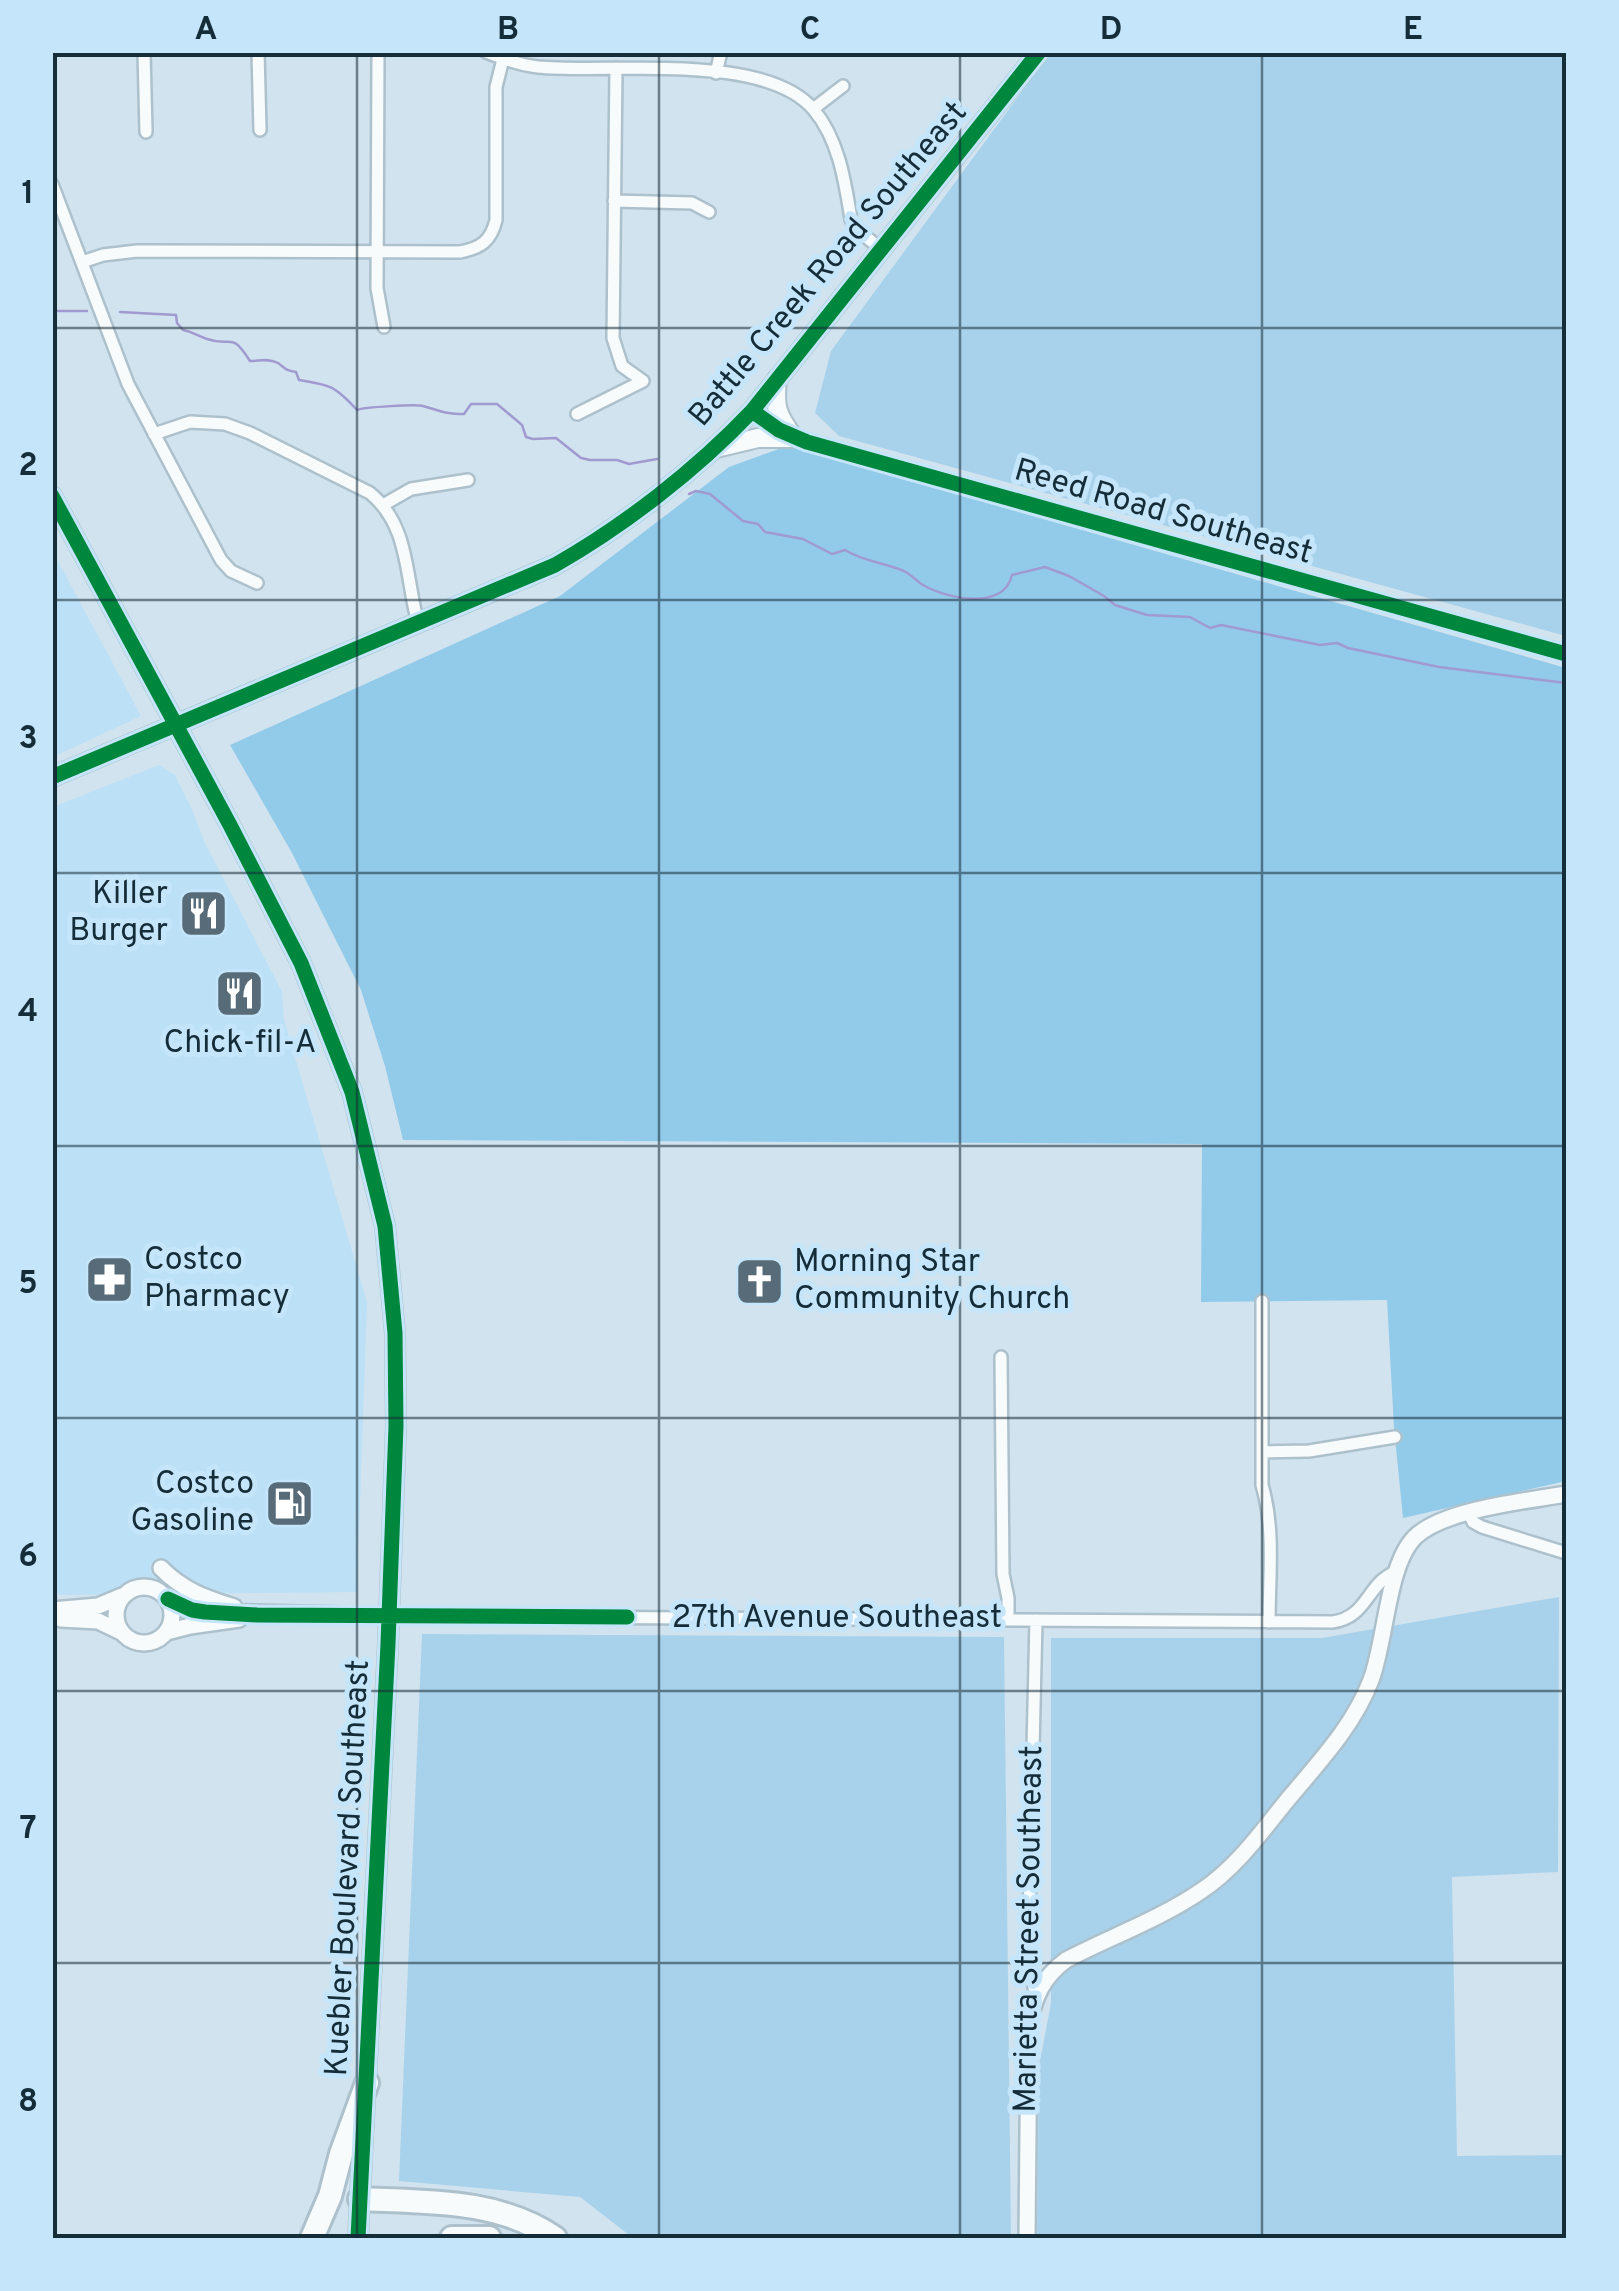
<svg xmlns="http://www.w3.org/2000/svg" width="1619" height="2291" font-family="Overpass,sans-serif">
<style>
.built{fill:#bce0f6}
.green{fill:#a8d2eb}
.forest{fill:#92caea}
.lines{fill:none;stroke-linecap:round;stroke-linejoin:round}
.stream{stroke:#a19ad0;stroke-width:2.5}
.minor-casing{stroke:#adc1cc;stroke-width:16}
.tertiary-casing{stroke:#adc1cc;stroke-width:20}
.secondary-casing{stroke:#adc1cc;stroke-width:22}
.primary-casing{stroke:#adc1cc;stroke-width:22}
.motorway-casing{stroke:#adc1cc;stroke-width:28}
.minor{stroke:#f8fbfc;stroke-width:11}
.tertiary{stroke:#f8fbfc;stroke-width:15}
.secondary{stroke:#f8fbfc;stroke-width:18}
.primary{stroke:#f8fbfc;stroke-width:18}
.motorway{stroke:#f8fbfc;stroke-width:22}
.cycleway-casing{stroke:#c5e6fa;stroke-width:21}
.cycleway{stroke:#00873e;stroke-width:15}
.grid{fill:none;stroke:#152c39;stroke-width:2.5;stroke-opacity:0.55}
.labels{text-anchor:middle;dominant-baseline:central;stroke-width:10;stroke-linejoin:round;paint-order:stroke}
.street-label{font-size:32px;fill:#152c39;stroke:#c5e6fa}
.poi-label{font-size:32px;fill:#152c39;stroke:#c5e6fa;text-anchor:end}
.neatline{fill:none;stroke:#152c39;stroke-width:4}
.grid-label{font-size:32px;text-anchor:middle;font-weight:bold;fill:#152c39}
</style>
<rect width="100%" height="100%" fill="#d1e3ee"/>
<path class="built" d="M53 552 141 716 53 757H52Z
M159 765 175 775 192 809 204 841 282 992 284 1020 367 1302 357 1592 53 1595V807Z"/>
<path class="green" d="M1051 52 1566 53V636L839 436 815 413 831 351Z
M1559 1597 1558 1872 1452 1877 1457 2156 1566 2155V2238H1037L1039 2066 1051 2003V1638H1322Z
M422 1634 1004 1637 1011 2238H633L580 2197 399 2181Z"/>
<path class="forest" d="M787 446 1566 668V1481L1403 1518 1394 1427 1387 1300 1201 1302 1202 1144 403 1140 385 1066 361 990 292 853 230 745 560 596 729 467Z"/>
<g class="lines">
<path class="stream" d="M52 311H87
M120 312 176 315 177 323 183 330C193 332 198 336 207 339 233 348 230 330 250 361 259 361 269 358 278 363 285 368 286 371 296 372L299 380C331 385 335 386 357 410 364 407 417 404 423 406 441 411 444 414 464 414L471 404H497L522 425 526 437 533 439 556 438 581 458 590 460H617L629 464 657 459
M689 494 696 491 710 494 743 521 758 524 765 532 803 539 832 554 845 550C862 561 885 563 904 571 912 575 916 581 923 585 947 599 1004 611 1012 575L1045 567 1069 576 1104 596 1115 605 1147 615 1190 617 1210 628 1221 625 1320 645 1337 643 1348 648 1439 667 1566 683"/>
<defs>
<path id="minor" d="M144 52 146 132
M258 52 260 130
M378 52 377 288 384 327
M486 52C503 59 520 65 538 67 609 74 765 51 814 110 839 140 845 182 851 219L855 228 881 249
M616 68 613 338 622 366 643 381
M716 73 721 52
M813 109 843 86
M52 184 128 384 221 560 231 571 257 583
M614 201 692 203 709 212
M82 262 103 255 137 251 460 252C481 248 491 241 496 220V87L503 59
M577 414 643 381
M154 434 190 422 225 424 250 433 370 493C410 526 405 577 418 623
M383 505 411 489 468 480
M1262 1301V1485C1275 1529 1269 1577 1269 1622
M1001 1357 1003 1574 1008 1598V1620
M1262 1452 1309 1451 1395 1437
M1469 1513 1473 1522 1482 1527 1566 1553
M388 1616 1332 1622C1368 1618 1367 1582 1396 1572
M1036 1995 1028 1964 1036 1620"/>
<path id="tertiary" d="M752 411 779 430 807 442 1566 654
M161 1568C182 1590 206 1598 234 1607
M116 1615a28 28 0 1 1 56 0a28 28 0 1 1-56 0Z
M168 1599 192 1610 205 1612 388 1616
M52 1610 98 1606 122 1596
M61 1619 98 1621 121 1632
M167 1632 190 1626 239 1619
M1027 2238 1029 2026C1033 1998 1043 1977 1066 1960 1110 1937 1160 1919 1201 1891 1237 1867 1262 1831 1289 1798 1320 1761 1354 1725 1371 1680 1386 1641 1387 1565 1415 1537 1444 1509 1527 1501 1566 1494"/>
<path id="secondary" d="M777 379C774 408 777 415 794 438
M716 448 758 438H794
M52 777 555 565C625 525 696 470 752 411L1039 52"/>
<path id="primary" d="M52 496 230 825 301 963 352 1092 385 1226 395 1333 396 1426 388 1644 358 2238"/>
<path id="motorway" d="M360 2199C427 2202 498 2199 555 2238
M312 2238 330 2196 341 2154 367 2083
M452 2238H489"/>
</defs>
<use href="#minor" class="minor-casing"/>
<use href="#tertiary" class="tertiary-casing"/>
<use href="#secondary" class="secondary-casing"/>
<use href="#primary" class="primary-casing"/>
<use href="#motorway" class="motorway-casing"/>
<use href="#minor" class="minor"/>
<use href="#tertiary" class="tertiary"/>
<use href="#secondary" class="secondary"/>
<use href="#primary" class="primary"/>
<use href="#motorway" class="motorway"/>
<defs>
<path id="cycleway" d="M752 411 779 430 807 442 1566 654
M52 496 230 825 301 963 352 1092 385 1226 395 1333 396 1426 388 1644 358 2238
M52 777 555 565C625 525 696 470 752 411L1039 52
M168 1599 192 1610 205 1612 257 1615 627 1617"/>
</defs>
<use href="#cycleway" class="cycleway-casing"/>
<use href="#cycleway" class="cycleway"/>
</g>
<path class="grid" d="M357 52V2238M659 52V2238M960 52V2238M1262 52V2238M52 328H1566M52 600H1566M52 873H1566M52 1146H1566M52 1418H1566M52 1691H1566M52 1963H1566"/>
<defs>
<symbol id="restaurant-square" viewBox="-11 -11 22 22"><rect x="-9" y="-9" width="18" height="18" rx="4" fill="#576c78" stroke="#c5e6fa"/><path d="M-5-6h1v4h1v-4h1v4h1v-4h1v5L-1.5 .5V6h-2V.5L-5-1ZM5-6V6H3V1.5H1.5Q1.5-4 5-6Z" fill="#fff"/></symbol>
<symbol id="pharmacy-square" viewBox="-11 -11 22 22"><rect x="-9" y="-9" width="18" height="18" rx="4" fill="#576c78" stroke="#c5e6fa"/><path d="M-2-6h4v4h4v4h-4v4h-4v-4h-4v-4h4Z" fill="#fff"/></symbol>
<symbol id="church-square" viewBox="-11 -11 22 22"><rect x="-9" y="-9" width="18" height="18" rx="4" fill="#576c78" stroke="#c5e6fa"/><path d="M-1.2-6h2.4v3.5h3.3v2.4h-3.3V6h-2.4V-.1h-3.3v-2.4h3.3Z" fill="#fff"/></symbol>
<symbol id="fuel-square" viewBox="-11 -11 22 22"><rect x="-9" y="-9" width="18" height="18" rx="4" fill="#576c78" stroke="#c5e6fa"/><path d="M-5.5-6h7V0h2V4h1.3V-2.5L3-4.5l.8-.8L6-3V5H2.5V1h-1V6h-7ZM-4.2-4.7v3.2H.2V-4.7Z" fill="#fff"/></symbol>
</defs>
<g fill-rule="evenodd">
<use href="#restaurant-square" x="176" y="886" width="55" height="55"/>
<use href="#restaurant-square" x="212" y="966" width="55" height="55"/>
<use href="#pharmacy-square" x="82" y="1252" width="55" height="55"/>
<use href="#church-square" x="732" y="1254" width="55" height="55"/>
<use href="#fuel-square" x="262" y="1476" width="55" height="55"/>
</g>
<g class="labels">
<g class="street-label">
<text transform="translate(829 265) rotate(-50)">Battle Creek Road Southeast</text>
<text transform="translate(1163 513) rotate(16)">Reed Road Southeast</text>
<text x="837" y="1619">27th Avenue Southeast</text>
<text transform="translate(349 1868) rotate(-87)">Kuebler Boulevard Southeast</text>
<text transform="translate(1030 1929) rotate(-89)">Marietta Street Southeast</text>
</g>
<g class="poi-label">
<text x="168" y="895">Killer<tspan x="168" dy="37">Burger</tspan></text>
<text x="240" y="1044" text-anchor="middle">Chick-fil-A</text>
<text x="144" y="1261" text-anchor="start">Costco<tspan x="144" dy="37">Pharmacy</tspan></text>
<text x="794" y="1263" text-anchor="start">Morning Star<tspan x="794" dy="37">Community Church</tspan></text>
<text x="254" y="1485">Costco<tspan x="254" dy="37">Gasoline</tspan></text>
</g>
</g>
<rect width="1619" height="2291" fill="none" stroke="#c5e6fa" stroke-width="110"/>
<rect x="55" y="55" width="1509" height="2181" class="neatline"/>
<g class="grid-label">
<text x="206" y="39">A</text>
<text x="508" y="39">B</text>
<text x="810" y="39">C</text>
<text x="1111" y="39">D</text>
<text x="1413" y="39">E</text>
<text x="28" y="203">1</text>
<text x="28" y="475">2</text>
<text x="28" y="748">3</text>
<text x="28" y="1021">4</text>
<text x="28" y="1293">5</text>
<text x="28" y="1566">6</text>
<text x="28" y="1838">7</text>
<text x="28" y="2111">8</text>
</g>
</svg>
